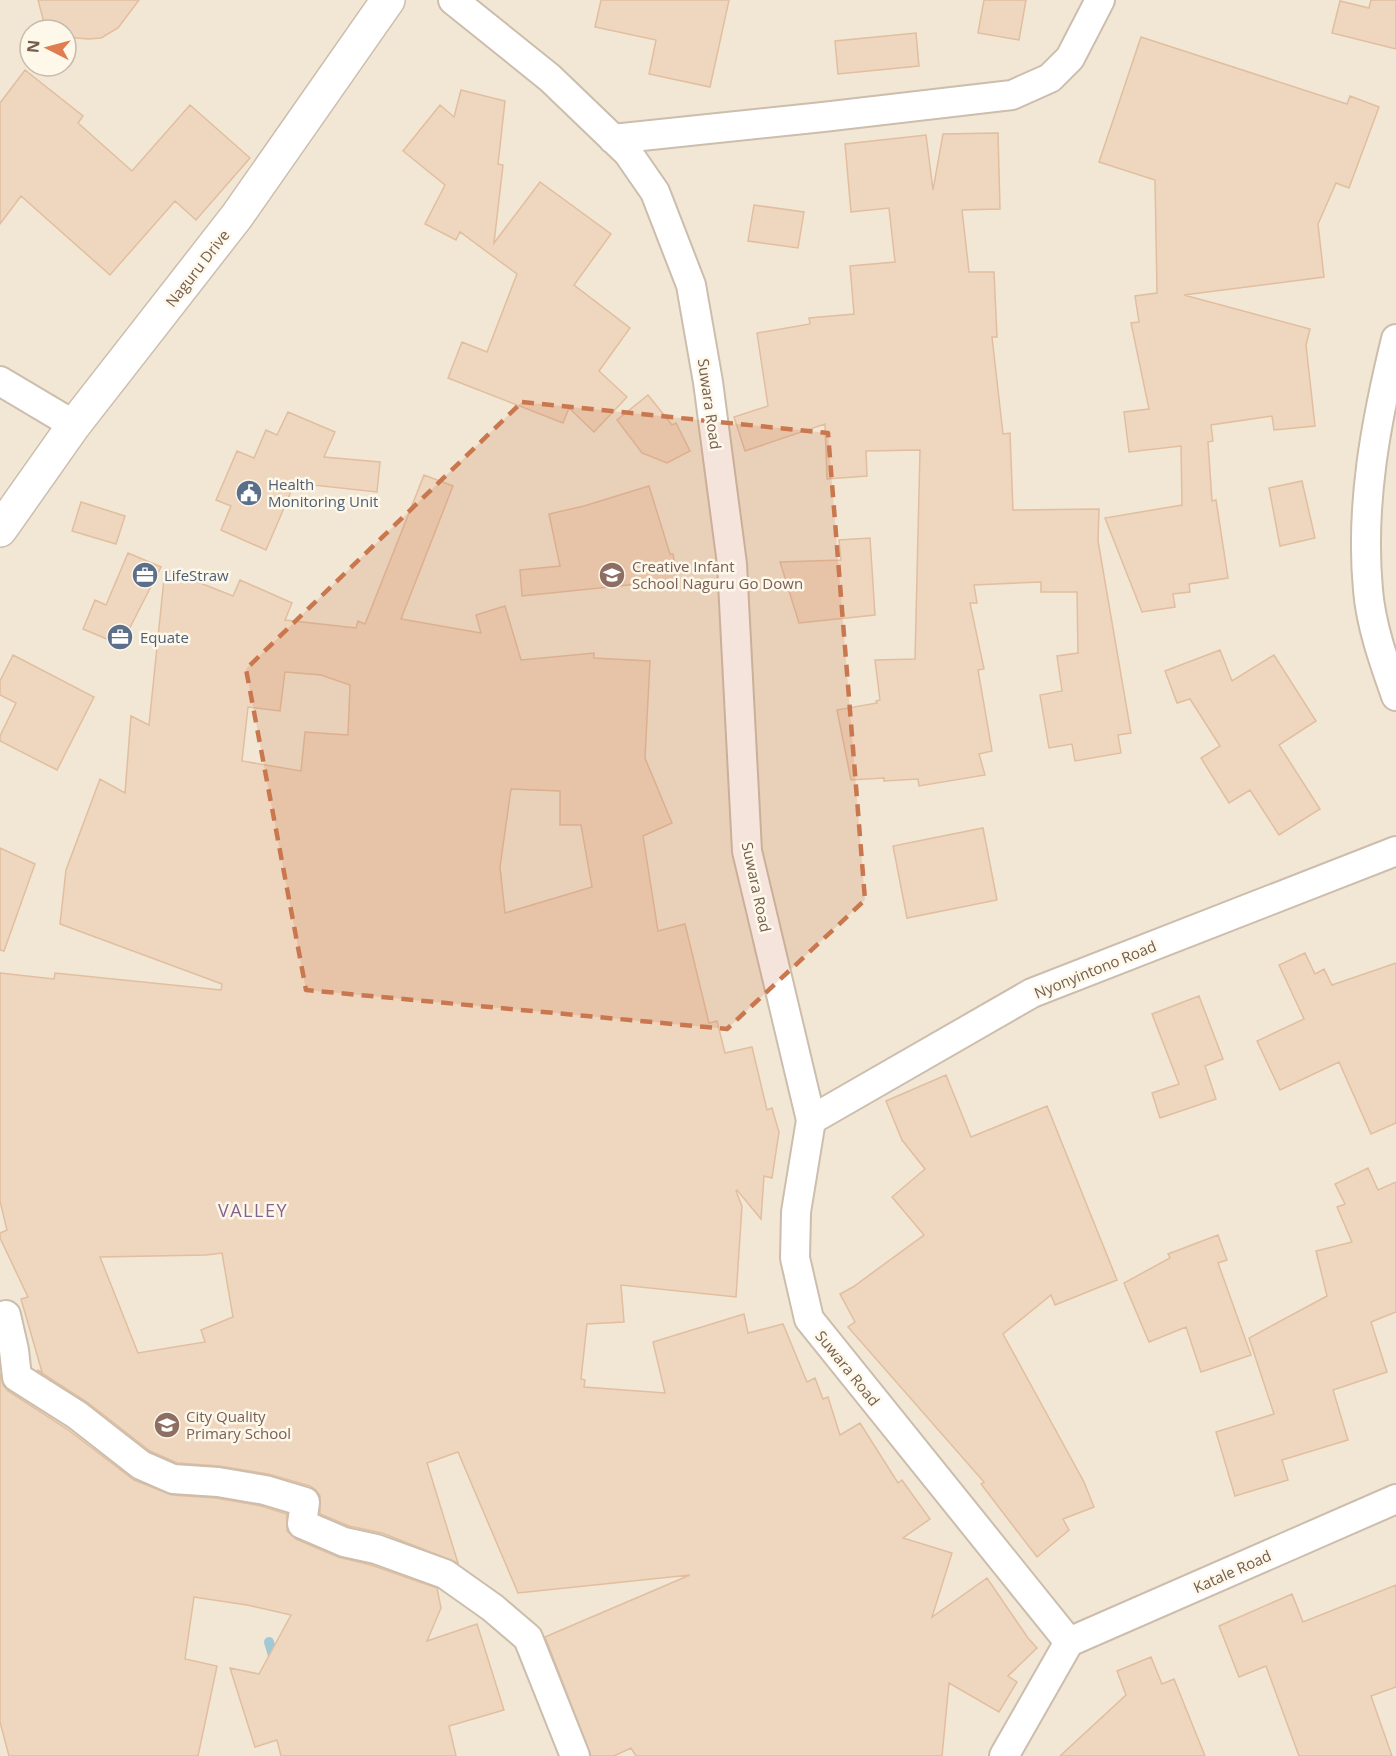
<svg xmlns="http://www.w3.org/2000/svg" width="1396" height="1756" font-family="'Open Sans',sans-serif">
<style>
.residential{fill:#f2e7d4;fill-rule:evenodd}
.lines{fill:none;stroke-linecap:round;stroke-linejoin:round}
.stream{stroke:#a1c8d5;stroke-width:10}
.building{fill:#efd6be;stroke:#e1be9f;stroke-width:1.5;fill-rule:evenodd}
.minor-casing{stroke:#ccbdac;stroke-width:32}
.tertiary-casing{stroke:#ccbdac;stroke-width:36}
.minor{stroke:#fff;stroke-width:28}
.tertiary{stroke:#fff;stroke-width:33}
.marked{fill:#c9774f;fill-opacity:0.2;stroke:#c9774f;stroke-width:4.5;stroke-dasharray:12 8;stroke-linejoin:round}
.labels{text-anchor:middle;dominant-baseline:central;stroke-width:5;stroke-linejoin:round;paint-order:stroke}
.street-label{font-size:15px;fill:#735d4c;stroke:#fef8eb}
.service-label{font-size:15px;fill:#4e5e75;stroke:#fef8eb;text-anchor:start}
.education-label{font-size:15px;fill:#785e54;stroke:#fef8eb;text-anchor:start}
.quarter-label{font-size:18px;letter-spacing:1.5px;fill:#85638f;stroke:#fef8eb}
</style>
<rect width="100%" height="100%" fill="#fbf5e5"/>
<path class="residential" d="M0 0H1396V1756H0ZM30 30H66V66H30Z"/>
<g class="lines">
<path class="stream" d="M269 1642 275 1662"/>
</g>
<path class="building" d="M38 0H139L118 28 101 38 88 39 66 37V30H46Z
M601 0H729L710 87 649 74 656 40 595 27Z
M984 0H1026L1019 40 978 33Z
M1371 0H1396V49L1332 33 1340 1 1369 8Z
M916 33 919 66 838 74 835 41Z
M1141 37 1347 104 1350 96 1379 107 1349 188 1336 183 1318 224 1324 277 1184 295 1310 329 1306 345 1315 426 1274 430 1272 416 1211 425 1213 441 1208 442 1212 501 1216 500 1228 578 1189 584 1190 592 1173 594 1175 607 1142 612 1105 518 1182 505 1181 446 1129 452 1124 412 1149 409 1131 323 1139 322 1135 296 1157 293 1155 180 1099 162Z
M25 70 83 116 78 123 132 171 190 105 250 158 196 220 175 201 110 275 21 196 0 224V103Z
M461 90 505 101 498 164 503 165 494 243 540 182 611 234 574 285 630 328 599 371 627 397 594 432 569 408 563 423 448 378 462 342 487 352 517 274 460 232 456 240 425 224 445 185 403 151 440 105 454 117Z
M998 133 1000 209 962 210 969 272H994L997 337H992L1003 434 1010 433 1013 510 1099 509 1098 541 1131 733 1118 735 1121 753 1075 761 1072 744 1049 748 1040 695 1062 691 1057 656 1078 653 1077 592H1041V582L974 585 977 603H970L984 669 978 670 992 751 979 754 985 775 919 786 918 779 884 781V778L851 780 837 710 877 703 876 701 880 700 875 660 915 659 920 450 866 451 867 476 827 479 825 424 745 451 734 417 768 406 757 333 810 324 809 318 854 314 850 266 895 262 889 208 851 212 845 144 926 135 933 190 943 134Z
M754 205 804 212 798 248 748 241Z
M648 395 672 425 676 423 690 451 667 463 642 453 617 420Z
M288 412 335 432 324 457 380 462 377 492 304 484 301 490 293 487 266 550 221 530 231 506 216 500 237 451 254 458 266 430 277 435Z
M424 475 453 486 401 619 481 633 476 615 505 606 521 660 594 653V658L650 661 645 758 672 823 643 836 658 931 685 924 709 1023 717 1021 725 1053 752 1047 767 1110 772 1108 779 1132 772 1178 764 1176 761 1219 737 1190 736 1191 742 1206 736 1297 621 1285 624 1322 587 1324 581 1379 585 1380 584 1387 665 1393 653 1342 744 1314 748 1333 783 1324 807 1382 815 1378 823 1399 828 1397 840 1435 860 1423 898 1483 902 1480 930 1519 903 1538 952 1553 932 1617 987 1578 1028 1638 1037 1648 1008 1676 1017 1682 999 1712 949 1683 942 1756H636L631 1748 614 1756H591L545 1637 690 1575 518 1593 458 1452 427 1463 458 1563 382 1533 349 1526 320 1514V1496L316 1490 310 1486 268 1474 219 1466 177 1463 150 1451 87 1402 37 1370 42 1372 21 1299 28 1297 0 1238V1233L7 1230 0 1201V973L54 979 55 973 221 990 222 984 60 924 66 870 100 779 125 793 131 716 149 725 165 569 233 596 240 580 292 603 285 620 356 628 358 621 365 624ZM285 672 321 675 350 685 348 735 305 732 301 771 242 761 248 707 280 711ZM511 789 560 791V825H581L592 887 505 913 500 867ZM222 1253 233 1317 201 1330 205 1342 138 1353 100 1257 206 1255Z
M1302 481 1315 538 1280 546 1269 488Z
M649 486 670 554H673L677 580 522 596 520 570 560 566 549 514 584 506Z
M81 502 125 516 116 544 72 531Z
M870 538 875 615 799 623 780 562 841 560 839 540Z
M128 553 161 567 121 645 83 629 95 600 106 605Z
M1220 650 1232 681 1274 655 1316 721 1279 745 1320 809 1279 835 1250 790 1229 803 1201 758 1220 746 1190 699 1177 703 1165 671Z
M13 655 94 697 57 770 0 741V736L16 703 0 695V681Z
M983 828 997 900 907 918 893 846Z
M0 848 35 864 4 951 0 950Z
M1305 953 1315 974 1324 969 1332 985 1396 963V1123L1371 1134 1339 1062 1280 1090 1257 1041 1304 1019 1279 965Z
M1199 996 1223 1059 1205 1066 1216 1099 1160 1118 1152 1093 1179 1084 1152 1014Z
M946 1075 971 1137 1047 1106 1117 1280 1055 1305 1051 1295 1003 1334 1084 1482 1094 1507 1063 1519 1069 1530 1037 1557 981 1484 984 1482 848 1327 855 1322 840 1294 853 1287 924 1235 892 1197 925 1169 902 1140 886 1101Z
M1368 1168 1378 1190 1396 1182V1312L1371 1322 1387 1372 1333 1390 1348 1440 1282 1460 1288 1480 1235 1496 1216 1432 1274 1414 1249 1338 1327 1296 1316 1251 1352 1242 1337 1207 1345 1204 1335 1184Z
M1218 1235 1227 1260 1218 1263 1251 1355 1201 1372 1186 1327 1149 1342 1124 1283 1170 1258 1168 1254Z
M0 1373 3 1385 8 1391 67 1429 134 1480 172 1495 216 1498 261 1506 287 1514V1531L296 1539 338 1557 371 1565 437 1588 441 1608 427 1641 477 1624 504 1710 449 1726 456 1756H281L277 1740 255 1747 230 1668 259 1674 291 1615 247 1605 194 1597 185 1659 217 1666 198 1756H9L0 1722Z
M1396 1585V1687L1371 1696 1392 1756H1299L1266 1666 1239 1677 1219 1626 1292 1594 1303 1622Z
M1151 1657 1162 1684 1174 1679 1205 1756H1060L1126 1695 1117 1671Z"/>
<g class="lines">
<defs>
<path id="minor" d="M453 0 550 78 628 153 655 192 691 285 708 382 732 564 747 851 811 1120 796 1212 795 1258 809 1319 1069 1642
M613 139 823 117 1012 95 1050 78 1070 58 1100 0
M1396 339C1376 421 1360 505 1368 590 1371 626 1384 662 1396 696
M0 381 74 425
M811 1120 1032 993 1396 851
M6 1315 14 1350 17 1377 77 1415 141 1465 173 1479 218 1482 265 1490 305 1502 302 1524 344 1542 376 1549 445 1574 493 1608 528 1638 575 1756
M1069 1642 1396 1499
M1004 1756 1069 1642"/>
<path id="tertiary" d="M0 530 74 425 237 216 388 0"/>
</defs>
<use href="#minor" class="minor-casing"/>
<use href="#tertiary" class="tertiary-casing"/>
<use href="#minor" class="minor"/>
<use href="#tertiary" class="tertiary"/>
</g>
<path class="marked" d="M522 402 828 433 865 900 727 1029 306 990 246 669Z"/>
<defs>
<symbol id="civic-disc" viewBox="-11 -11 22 22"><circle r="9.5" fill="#5c6f8a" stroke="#fef8eb"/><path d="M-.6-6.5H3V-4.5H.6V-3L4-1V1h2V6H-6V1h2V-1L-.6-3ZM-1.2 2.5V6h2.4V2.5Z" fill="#fff"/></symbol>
<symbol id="office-disc" viewBox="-11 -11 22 22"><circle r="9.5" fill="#5c6f8a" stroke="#fef8eb"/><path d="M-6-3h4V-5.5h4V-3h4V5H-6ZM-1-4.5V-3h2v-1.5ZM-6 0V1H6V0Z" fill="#fff"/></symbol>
<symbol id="school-disc" viewBox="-11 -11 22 22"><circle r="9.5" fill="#8d6e63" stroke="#fef8eb"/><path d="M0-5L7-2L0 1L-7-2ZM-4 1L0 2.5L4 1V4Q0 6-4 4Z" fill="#fff"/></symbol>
</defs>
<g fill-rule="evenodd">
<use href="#civic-disc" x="234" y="478" width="30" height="30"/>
<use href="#office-disc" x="130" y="560" width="30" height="30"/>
<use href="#school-disc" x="597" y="560" width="30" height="30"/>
<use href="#office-disc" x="105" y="622" width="30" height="30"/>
<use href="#school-disc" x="152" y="1410" width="30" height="30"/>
</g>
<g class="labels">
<g class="street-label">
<text transform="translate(197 268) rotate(-52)">Naguru Drive</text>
<text transform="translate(710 404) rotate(82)">Suwara Road</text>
<text transform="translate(757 887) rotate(78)">Suwara Road</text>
<text transform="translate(1095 969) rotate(-22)">Nyonyintono Road</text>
<text transform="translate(848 1368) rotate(51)">Suwara Road</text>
<text transform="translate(1232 1571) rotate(-24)">Katale Road</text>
</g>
<g class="service-label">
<text x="268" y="484">Health<tspan x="268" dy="17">Monitoring Unit</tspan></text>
<text x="164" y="575">LifeStraw</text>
<text x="140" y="637">Equate</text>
</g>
<g class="education-label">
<text x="632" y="566">Creative Infant<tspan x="632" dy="17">School Naguru Go Down</tspan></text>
<text x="186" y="1416">City Quality<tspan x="186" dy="17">Primary School</tspan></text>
</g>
<g class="quarter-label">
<text x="253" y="1210">VALLEY</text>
</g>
</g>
<g transform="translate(48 48) rotate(276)"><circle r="28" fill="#fef8eb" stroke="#c6baab" stroke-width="1.5"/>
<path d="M0-4.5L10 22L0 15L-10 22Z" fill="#df7d50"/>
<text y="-9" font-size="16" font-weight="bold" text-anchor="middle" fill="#735d4c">N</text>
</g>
</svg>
